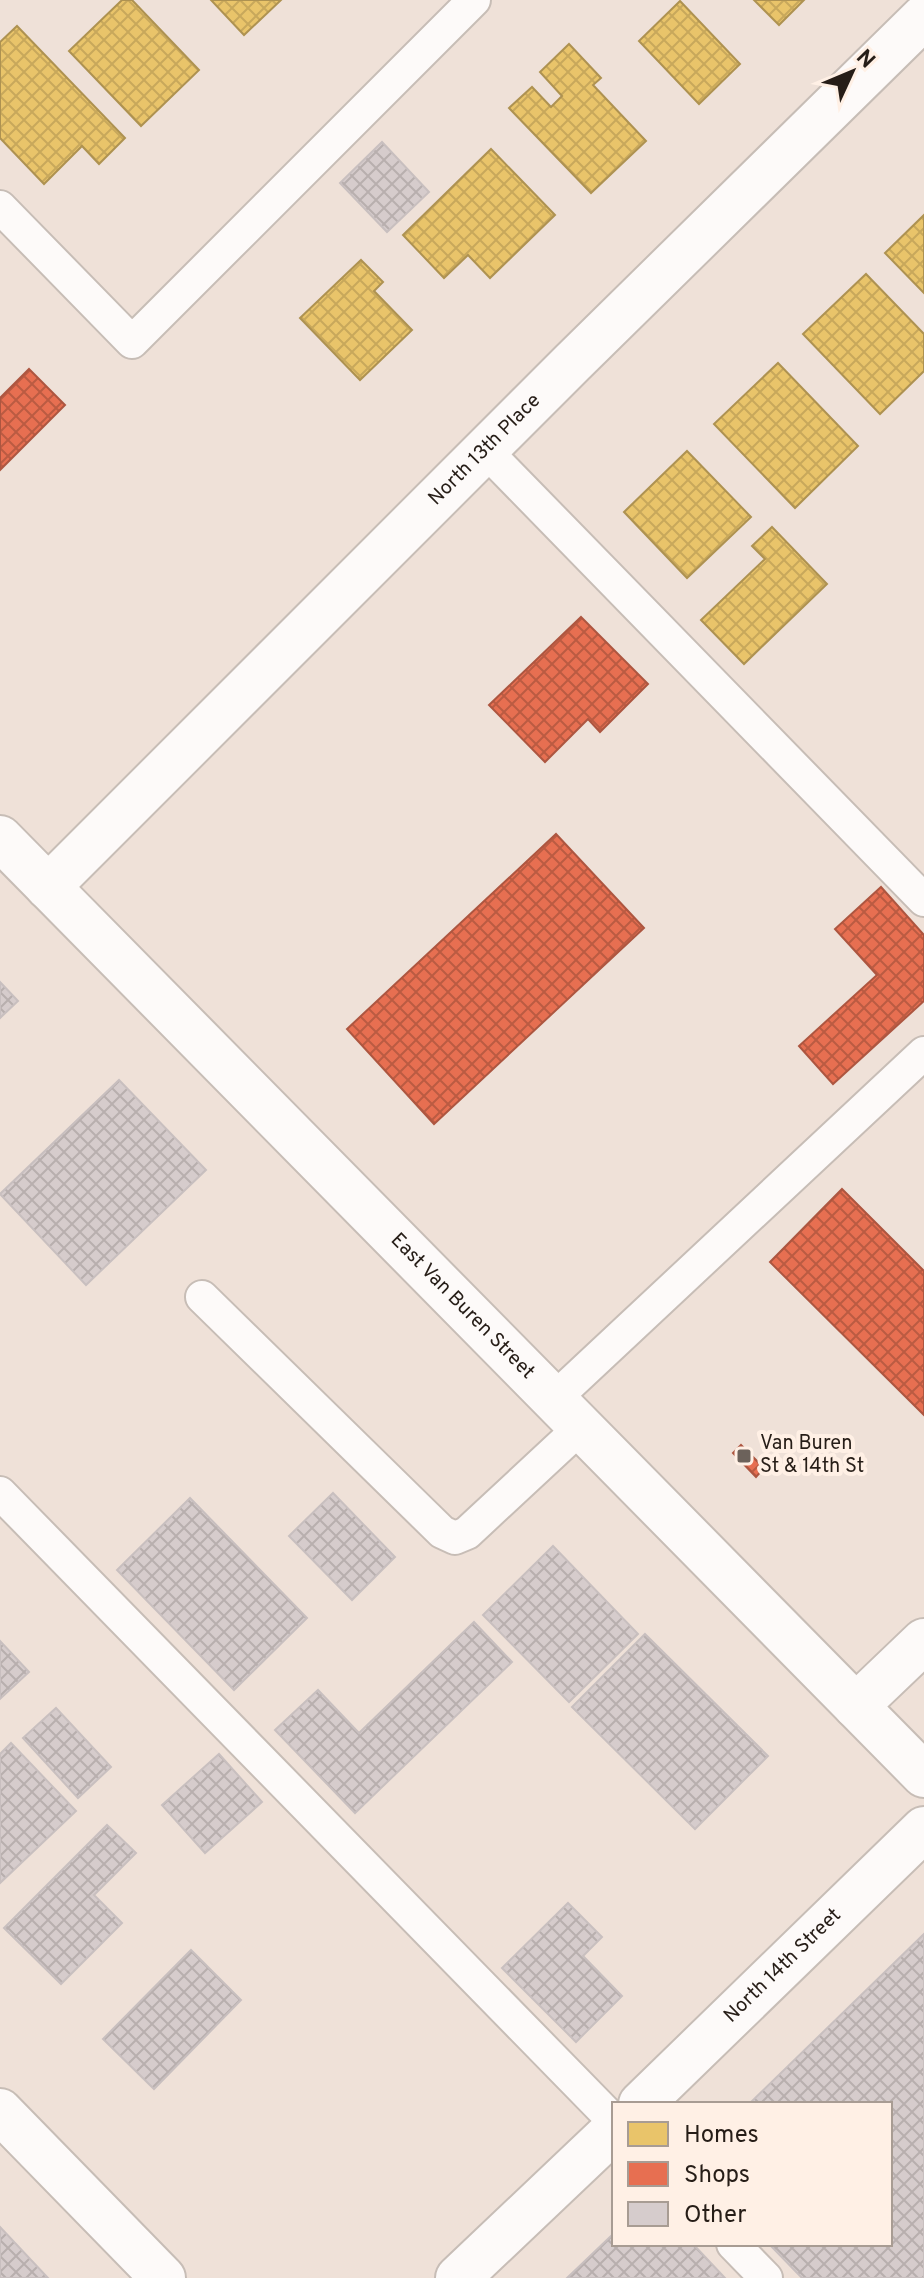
<svg xmlns="http://www.w3.org/2000/svg" width="924" height="2278" font-family="Overpass,sans-serif">
<style>
.homes{fill:url(#homes-cross-hatch);stroke:#ae9251;stroke-width:2}
.shops{fill:url(#shops-cross-hatch);stroke:#ad5640;stroke-width:2}
.building{fill:url(#building-cross-hatch);stroke:#c8bfbf;stroke-width:2}
.lines{fill:none;stroke-linecap:round;stroke-linejoin:round}
.service-casing{stroke:#c7bdb6;stroke-width:36}
.minor-casing{stroke:#c7bdb6;stroke-width:48}
.primary-casing{stroke:#c7bdb6;stroke-width:48}
.service{stroke:#fdfaf9;stroke-width:32}
.minor{stroke:#fdfaf9;stroke-width:44}
.primary{stroke:#fdfaf9;stroke-width:44}
.poi-dot{fill:#6c625b;stroke:#fff0e5;stroke-width:3}
.labels{text-anchor:middle;dominant-baseline:central;stroke-width:8;stroke-linejoin:round;paint-order:stroke}
.street-label{font-size:20px;fill:#261d17;stroke:#fff0e5}
.poi-label{font-size:20px;fill:#261d17;stroke:#fff0e5;text-anchor:start}
</style>
<defs>
<pattern id="homes-cross-hatch" width="8" height="8" patternUnits="userSpaceOnUse" patternTransform="scale(2)"><rect width="8" height="8" fill="#e9c46a"/><path d="M0 0l8 8M0 8l8-8" fill="none" stroke="#c8a85b"/></pattern>
<pattern id="shops-cross-hatch" width="8" height="8" patternUnits="userSpaceOnUse" patternTransform="scale(2)"><rect width="8" height="8" fill="#e76f51"/><path d="M0 0l8 8M0 8l8-8" fill="none" stroke="#bb5b42"/></pattern>
<pattern id="building-cross-hatch" width="8" height="8" patternUnits="userSpaceOnUse" patternTransform="scale(2)"><rect width="8" height="8" fill="#d6cccc"/><path d="M0 0l8 8M0 8l8-8" fill="none" stroke="#b8afae"/></pattern>
</defs>
<rect width="100%" height="100%" fill="#efe1d8"/>
<path class="homes" d="M122 0H132L199 70 141 126 69 51Z
M211 0H281L244 35Z
M754 0H804L779 25Z
M680 1 740 64 699 104 639 41Z
M17 26 125 138 99 164 82 146 44 184 0 138V42Z
M569 44 601 78 593 85 646 141 591 193 509 108 532 87 551 107 562 96 540 72Z
M491 149 555 215 490 278 468 255 444 278 403 235Z
M924 215V293L885 253Z
M361 260 383 282 374 291 412 330 360 380 300 318Z
M866 274 924 334V371L880 414 803 334Z
M778 363 858 446 795 508 714 424Z
M687 451 751 517 687 578 624 512Z
M772 527 827 584 744 664 701 620 765 559 752 546Z"/>
<path class="shops" d="M29 369 65 405 0 470V398Z
M581 617 648 684 600 732 588 719 545 762 489 705Z
M556 834 644 928 434 1124 347 1029Z
M881 887 924 935V1001L833 1084 799 1046 877 975 835 929Z
M842 1189 924 1271V1415L770 1262Z
M741 1445 764 1468 756 1477 733 1453Z"/>
<path class="building" d="M382 142 429 192 387 232 340 183Z
M0 982 18 1001 0 1018Z
M119 1080 206 1170 86 1285 0 1194Z
M333 1493 395 1557 352 1600 289 1536Z
M190 1498 307 1618 234 1690 117 1570Z
M553 1546 638 1634 569 1702 483 1615Z
M474 1622 512 1662 355 1813 275 1730 318 1690 359 1733Z
M645 1634 768 1756 695 1829 572 1707Z
M0 1641 29 1672 0 1699Z
M56 1708 111 1767 78 1798 23 1738Z
M11 1743 76 1811 0 1883V1754Z
M219 1754 262 1802 205 1853 162 1805Z
M107 1825 136 1853 94 1895 122 1923 61 1984 4 1928Z
M568 1903 602 1937 583 1956 622 1996 576 2042 502 1968Z
M924 1934V2278H802L769 2244H890V2104H749Z
M191 1950 241 2000 154 2089 103 2039Z
M0 2227 48 2278H0Z
M614 2233V2244H693L725 2278H567Z"/>
<g class="lines">
<defs>
<path id="service" d="M0 207 132 342 474 0
M485 450 924 900
M202 1297 442 1532 455 1538 467 1533 581 1427
M554 1399 924 1053
M0 1493 614 2121
M733 2244 766 2278"/>
<g id="minor">
<path id="s1" d="M48 887 572 363 924 17"/>
<path d="M856 1706 924 1641"/>
<path id="s2" d="M641 2104 924 1829"/>
<path d="M0 2111 163 2278"/>
<path d="M458 2278 614 2130"/>
</g>
<g id="primary">
<path id="s3" d="M0 838 924 1775"/>
</g>
</defs>
<use href="#service" class="service-casing"/>
<use href="#minor" class="minor-casing"/>
<use href="#primary" class="primary-casing"/>
<use href="#service" class="service"/>
<use href="#minor" class="minor"/>
<use href="#primary" class="primary"/>
</g>
<rect class="poi-dot" x="736" y="1448" width="16" height="16" rx="4"/>
<g class="labels">
<g class="street-label">
<text stroke="none"><textPath href="#s1" startOffset="618">North 13th Place</textPath></text>
<text stroke="none"><textPath href="#s3" startOffset="658">East Van Buren Street</textPath></text>
<text stroke="none"><textPath href="#s2" startOffset="198">North 14th Street</textPath></text>
</g>
<g class="poi-label">
<text x="760" y="1444">Van Buren<tspan x="760" dy="23">St &amp; 14th St</tspan></text>
</g>
</g>
<rect x="612" y="2102" width="280" height="144" fill="#fff0e5" stroke="#a89c93" stroke-width="2"/>
<rect x="628" y="2122" width="40" height="24" fill="#e9c46a" stroke="#a89c93" stroke-width="2"/>
<text x="684" y="2142" font-size="24" fill="#261d17">Homes</text>
<rect x="628" y="2162" width="40" height="24" fill="#e76f51" stroke="#a89c93" stroke-width="2"/>
<text x="684" y="2182" font-size="24" fill="#261d17">Shops</text>
<rect x="628" y="2202" width="40" height="24" fill="#d6cccc" stroke="#a89c93" stroke-width="2"/>
<text x="684" y="2222" font-size="24" fill="#261d17">Other</text>
<g transform="translate(852 72) rotate(46)" stroke="#fff0e5" stroke-width="6" paint-order="stroke">
<path d="M0-6L14 30L0 20L-14 30Z" fill="#261d17"/>
<text y="-12" font-size="22" font-weight="bold" text-anchor="middle" fill="#261d17">N</text>
</g>
</svg>
